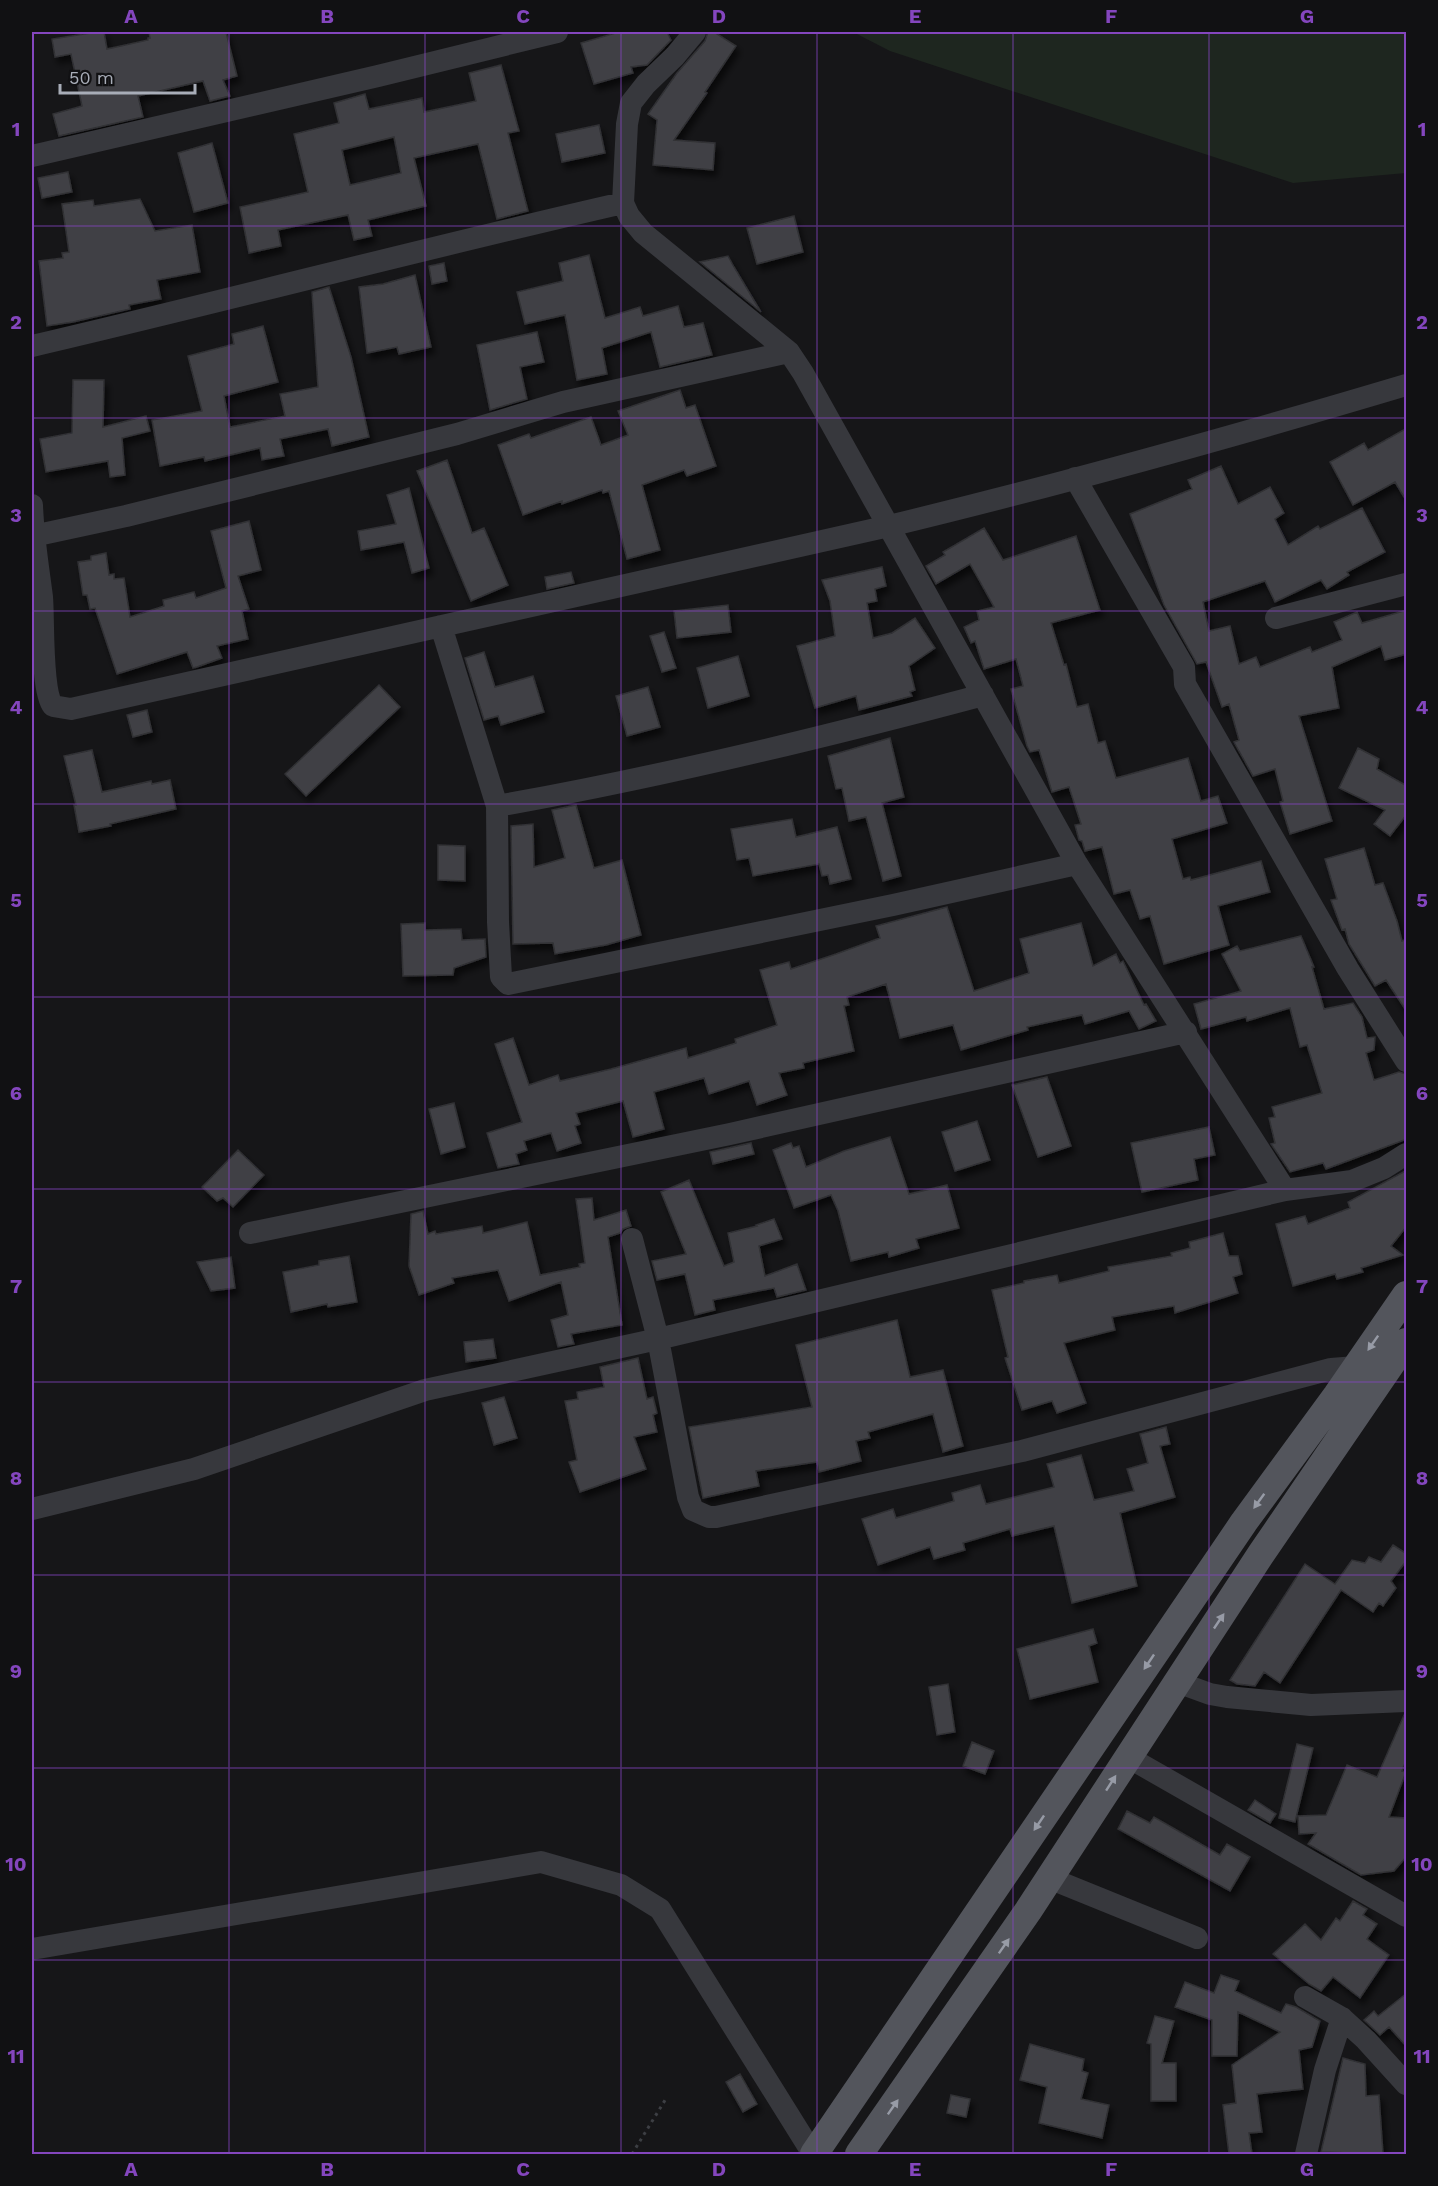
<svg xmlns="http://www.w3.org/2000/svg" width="1438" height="2186" font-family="'Work Sans',sans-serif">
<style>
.green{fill:#1e261f}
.building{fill:#404145;stroke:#303034;stroke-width:1.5;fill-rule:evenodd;filter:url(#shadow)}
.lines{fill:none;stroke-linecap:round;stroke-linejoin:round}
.path{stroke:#3d3f44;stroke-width:3;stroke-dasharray:3 4.5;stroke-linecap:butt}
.minor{stroke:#37383d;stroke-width:22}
.major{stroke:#53555c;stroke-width:28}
.oneway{fill:#979ba6}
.grid{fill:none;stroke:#8446be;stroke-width:1.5;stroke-opacity:0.55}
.neatline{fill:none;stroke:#8446be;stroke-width:2}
.grid-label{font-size:20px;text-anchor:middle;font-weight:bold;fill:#8446be}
</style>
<defs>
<filter id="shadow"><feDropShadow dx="3.5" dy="6" stdDeviation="3" flood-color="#0009"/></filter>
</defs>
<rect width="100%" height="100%" fill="#161618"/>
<path class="green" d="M853 32H1406V173L1293 183 890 51Z"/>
<path class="building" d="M97 32H104L107 49 148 40V38H150L149 32H226L237 76 223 80 230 96 210 101 203 81 138 96 143 117 59 136 53 114 82 106 71 54 55 57 52 39Z
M619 32H667L671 40 647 65 631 67 633 73 594 84 581 43Z
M708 32H714L736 46 705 92 707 93 674 140 715 143 713 170 653 165 657 120 648 114 677 73 705 41Z
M501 65 519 131 508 133 528 211 497 219 478 144 414 158 426 206 368 220 372 236 354 240 348 215 278 230 281 246 249 253 240 207 308 192 294 134 339 123 334 103 365 94 369 109 422 98 424 112 476 101 469 73ZM394 137 401 173 350 185 342 150Z
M599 125 605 153 562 162 556 134Z
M212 143 228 203 194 212 178 153Z
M68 172 72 192 42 198 38 178Z
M140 199 155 231 192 225 200 272 157 280 161 299 129 305 130 309 73 322 47 326 39 261 63 258 62 253 69 252 62 204 93 200 94 206Z
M794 216 803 252 757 264 747 228Z
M589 255 605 318 640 307 643 316 678 306 684 327 703 323 712 355 660 367 651 332 602 348 607 374 577 380 565 315 525 324 517 292 563 281 559 263Z
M728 256 734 267 761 312 700 262Z
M444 263 447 281 432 284 429 266Z
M415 275 431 347 399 354 397 347 367 353 359 287 383 284Z
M329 287 351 357 369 437 332 446 328 429 280 439 284 456 262 460 260 448 205 461 204 457 160 466 152 420 202 411 188 356 234 344 232 334 263 326 278 382 224 396 230 427 285 416 280 394 318 387 312 292Z
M537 332 544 362 520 367 527 399 490 410 477 345Z
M73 380H104L103 427 146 416 150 431 122 438 125 475 110 477 108 461 46 472 40 439 72 433Z
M680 390 686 408 695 405 716 466 687 476 684 470 642 485 660 550 627 559 609 491 603 493 602 490 562 504V501L523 515 498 445 529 434 531 438 591 417 601 445 628 435 618 411Z
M1407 428V502L1395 482 1353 505 1330 462 1364 443 1368 450Z
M447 460 472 533 484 528 508 585 471 601 417 471Z
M1221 466 1238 504 1270 487 1284 513 1275 519 1288 545 1318 526 1320 529 1362 508 1385 552 1347 572 1349 575 1327 589 1321 580 1275 602 1265 581 1203 602 1209 631 1230 626 1239 664 1256 657 1260 667 1310 647 1312 652 1342 640 1334 622 1357 612 1362 623 1407 610V654L1385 660 1381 646 1332 667 1339 708 1299 716 1332 821 1290 834 1280 802 1283 801 1275 769 1253 776 1235 744 1234 742 1239 740 1229 704 1222 707 1206 662 1197 664 1164 605 1130 514 1192 489 1188 480Z
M409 488 429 568 412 573 404 542 361 550 358 531 396 524 387 495Z
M249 521 261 570 238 576 249 609 242 611 248 639 217 646 222 658 197 667 193 668 187 652 117 674 95 608 90 609 87 595H83L78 562 91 560V556L106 553 109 575 114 574V579L124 578 130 617 164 606 163 600 194 592 196 598 226 588 211 531Z
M984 528 1003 560 1076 536 1100 610 1051 623 1064 665 1066 664 1077 707 1088 704 1098 743 1105 741 1116 778 1188 758 1201 801 1218 796 1227 823 1172 839 1183 879 1190 877 1191 880 1261 861 1270 892 1218 906 1229 945 1164 964 1150 916 1140 919 1130 890 1114 894 1102 847 1085 851 1082 841 1079 840 1075 825 1081 824 1069 787 1052 792 1039 750 1030 752 1027 746 1011 689 1023 686 1016 659 984 669 975 641 971 643 964 627 979 620 977 611 994 607 970 564 936 584 926 566 945 555 943 552Z
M882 567 886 586 875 589 877 601 867 603 873 638 892 633 915 618 935 648 909 666 915 690 910 692 912 696 859 710 856 696 815 708 797 646 835 636 830 601 822 580Z
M571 572 574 583 547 589 545 577Z
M728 605 731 632 677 638 674 611Z
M664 632 676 668 662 672 650 636Z
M484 652 495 687 533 676 544 712 501 725 498 716 484 720 465 658Z
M738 656 749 696 708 708 697 668Z
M379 685 400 707 306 796 285 774Z
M648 687 660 727 627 736 616 696Z
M147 710 152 732 133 737 127 715Z
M890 738 904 797 882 803 901 876 883 881 866 817 849 821 842 788 836 789 828 756Z
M1358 748 1379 759 1377 769 1407 786V814L1390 836 1374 824 1385 810 1339 788Z
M92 750 102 792 151 781 152 784 170 780 176 809 110 824 111 826 79 832 74 805H76L64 756Z
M576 805 594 868 622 860 641 935 606 945 555 954 553 943 513 944 511 826 533 824 534 867 565 858 552 810Z
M792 819 796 837 837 827 851 879 830 884 828 875 822 876 819 864 753 876 749 858 737 860 731 829Z
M438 845 465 846V881L438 880Z
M1364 848 1375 885 1383 883 1397 921 1402 941 1407 939V1012L1386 980 1375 986 1349 944 1345 929 1342 930 1331 900 1337 899 1325 859Z
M947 907 974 991 1029 973 1020 939 1081 923 1093 966 1116 954 1120 963 1123 961 1144 1005 1146 1004 1156 1021 1139 1029 1129 1011 1085 1024 1082 1015 1027 1027 1028 1030 961 1050 953 1025 900 1038 886 984 847 997 849 1005 844 1006 854 1051 803 1063 804 1068 779 1073 787 1095 757 1105 749 1081 709 1094 704 1078 654 1092 664 1129 633 1137 623 1101 576 1113 580 1124 575 1126 581 1143 557 1151 551 1133 524 1141 527 1150 516 1154 519 1164 498 1168 487 1133 522 1122 495 1044 513 1038 529 1085 558 1075 560 1081 611 1069 686 1048 688 1058 736 1043 735 1039 777 1025 760 970 789 962 791 969 836 954 880 938 876 926Z
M425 923V930L461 929 462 940 485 939 486 957 454 968 453 975 403 976 401 924Z
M1301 936 1314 967H1312L1324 1009 1353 1003 1362 1017 1367 1038 1375 1037 1374 1050 1366 1053 1374 1080 1399 1072 1407 1074V1139L1326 1169 1323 1163 1290 1172 1271 1144 1275 1143 1269 1118 1275 1117 1272 1107 1322 1093 1307 1045 1300 1047 1290 1008 1247 1021 1246 1017 1201 1029 1194 1004 1241 991 1222 954 1237 946 1240 951Z
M1047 1077 1071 1146 1038 1157 1012 1085Z
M454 1103 465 1147 441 1154 429 1109Z
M977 1121 990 1160 955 1171 942 1132Z
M1209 1127 1215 1155 1194 1159 1198 1180 1142 1192 1131 1143Z
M890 1137 909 1194 947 1185 959 1228 916 1239 919 1248 889 1257 888 1252 851 1261 838 1211 831 1195 794 1208 773 1150 791 1143 793 1148 799 1146 806 1167 844 1151Z
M751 1143 754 1154 713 1164 710 1152Z
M238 1150 264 1175 233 1207 223 1198 217 1201 202 1187Z
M1407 1170V1226L1391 1246 1403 1255 1361 1268 1363 1272 1337 1279 1335 1274 1293 1286 1276 1224 1305 1216 1308 1224 1350 1208 1348 1202Z
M689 1180 724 1266 734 1262 728 1233 757 1226 756 1225 774 1219 782 1239 759 1246 765 1276 797 1264 806 1290 777 1297 774 1288 713 1300 715 1310 695 1315 685 1274 657 1280 652 1261 686 1254 661 1192Z
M592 1198 594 1220 626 1210 631 1226 623 1229 620 1233 608 1237 622 1325 571 1334 574 1344 558 1347 551 1320 568 1315 561 1282 509 1301 498 1270 452 1278 454 1283 419 1295 409 1266 411 1214 423 1211 428 1234 435 1231 436 1234 482 1226 483 1233 527 1222 540 1275 580 1267 579 1264 585 1263 576 1199Z
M1223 1233 1229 1256H1238L1242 1274 1233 1277 1238 1293 1175 1313 1174 1306 1112 1317 1115 1330 1064 1343 1086 1403 1057 1413 1052 1401 1022 1410 1005 1358 1008 1357 992 1290 1024 1283V1281L1057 1275 1059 1283 1109 1271 1108 1267 1172 1256 1171 1253 1190 1248 1189 1242Z
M349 1256 357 1302 328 1307 327 1304 291 1312 283 1272 319 1265V1261Z
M231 1257 235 1288 211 1291 197 1262Z
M897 1320 910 1377 943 1370 963 1446 943 1452 933 1414 868 1432 870 1438 856 1441 861 1461 819 1472 817 1462 756 1471 759 1486 703 1498 689 1427 812 1407 796 1345Z
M493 1339 496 1358 466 1362 464 1342Z
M638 1358 647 1399 653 1397 657 1413 653 1415 657 1432 634 1437 646 1469 580 1492 569 1462 577 1460 565 1401 578 1399 577 1392 604 1387 600 1367Z
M504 1397 517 1438 494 1445 482 1403Z
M1166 1427 1170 1444 1160 1446 1175 1497 1120 1513 1137 1586 1072 1603 1054 1526 1012 1536 1010 1529 963 1543 965 1550 934 1559 930 1547 878 1565 862 1519 893 1509 896 1518 954 1501 952 1493 980 1485 986 1504 1054 1487 1047 1464 1081 1455 1094 1500 1134 1491 1127 1469 1148 1463 1140 1434Z
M1393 1545 1407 1554V1560L1391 1581 1396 1588 1383 1606 1379 1603 1373 1612 1341 1590 1280 1683 1264 1672 1255 1686 1237 1684 1230 1680 1305 1564 1335 1584 1352 1560 1365 1563 1369 1557 1381 1562Z
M1093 1629 1097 1643 1089 1646 1098 1682 1030 1699 1017 1649Z
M948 1684 955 1732 937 1735 929 1687Z
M1407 1714V1758L1402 1771 1406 1772 1389 1817 1407 1818V1856L1394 1871 1361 1875 1308 1844 1316 1833 1299 1834 1298 1816 1326 1815 1347 1765 1377 1777 1404 1715Z
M972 1742 994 1751 985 1774 963 1766Z
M1297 1744 1313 1748 1295 1822 1279 1818Z
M1255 1800 1276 1814 1270 1823 1248 1810Z
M1127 1811 1150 1823 1154 1817 1220 1855 1227 1844 1250 1857 1230 1891 1118 1829Z
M1353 1901 1367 1909 1363 1915 1377 1924 1367 1939 1389 1955 1360 1998 1333 1977 1321 1991 1309 1984 1273 1954 1305 1924 1321 1940 1336 1918 1340 1921Z
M1221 1975 1239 1981 1235 1991 1281 2013 1286 2004 1296 2007 1320 2021 1312 2047 1299 2050 1303 2089 1257 2094 1262 2132 1249 2133 1252 2154H1229L1223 2105 1236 2103 1232 2065 1280 2032 1238 2012 1237 2056H1212V2020L1175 2007 1185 1982 1214 1993Z
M1407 1993V2047L1389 2027 1380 2035 1364 2020 1374 2011 1378 2016Z
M1155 2016 1174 2021 1162 2063H1176V2101H1151V2044L1147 2043Z
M1030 2044 1084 2059 1082 2071 1088 2073 1081 2099 1109 2105 1102 2138 1039 2123 1047 2087 1020 2080Z
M1343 2058 1365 2064 1366 2096 1379 2095 1383 2154 1321 2152Z
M740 2074 757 2104 743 2112 726 2082Z
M951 2095 970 2099 966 2117 947 2113Z"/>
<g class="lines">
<path class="path" d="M632 2154 667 2097"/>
<path class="minor" d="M695 32 675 56 646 84 631 103 627 124 623 203 629 216 643 233 789 352 803 373 1077 864 1285 1190
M32 156 378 76 557 32
M32 346C229 300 425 248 623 203
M1075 478 1184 667 1185 684 1348 969 1406 1061
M32 505C33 536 38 566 42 597 44 620 41 691 53 706L71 709 889 526C1063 484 1235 436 1406 385
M33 536 126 516 457 434 563 402 789 352
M1276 618 1406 584
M441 626 497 806 498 922 501 977 508 984 893 905 1077 864
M497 806C661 777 822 738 983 695
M250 1233 730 1134 1186 1032
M632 1239 658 1339 688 1497 693 1510 709 1517H716L1022 1451 1331 1369 1356 1367
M32 1509 194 1469 425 1390 658 1339 1285 1190 1352 1181 1384 1168 1406 1154
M1177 1682 1210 1694 1227 1697 1311 1705 1406 1701
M1128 1757 1406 1916
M1049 1878 1197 1938
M32 1949 541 1862 621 1885 660 1909 813 2154
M1305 1997 1342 2018 1366 2040 1406 2084
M1306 2154 1325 2070 1342 2018"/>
<path class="major" d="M814 2154 1244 1522 1337 1395 1406 1295
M859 2154 1028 1911 1261 1554 1406 1342"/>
</g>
<defs><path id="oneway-solid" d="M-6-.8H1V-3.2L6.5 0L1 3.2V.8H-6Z" transform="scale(1.5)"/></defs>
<g class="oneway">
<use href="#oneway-solid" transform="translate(1373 1343) rotate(125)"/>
<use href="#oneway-solid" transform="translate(1259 1501) rotate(126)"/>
<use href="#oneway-solid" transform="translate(1219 1621) rotate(-56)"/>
<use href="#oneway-solid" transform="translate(1149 1662) rotate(124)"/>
<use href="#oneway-solid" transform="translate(1111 1783) rotate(-57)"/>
<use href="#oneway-solid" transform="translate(1039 1823) rotate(124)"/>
<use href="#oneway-solid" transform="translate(1004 1946) rotate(-55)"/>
<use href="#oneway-solid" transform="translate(893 2107) rotate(-55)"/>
</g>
<path class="grid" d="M229 32V2154M425 32V2154M621 32V2154M817 32V2154M1013 32V2154M1209 32V2154M32 226H1406M32 418H1406M32 611H1406M32 804H1406M32 997H1406M32 1189H1406M32 1382H1406M32 1575H1406M32 1768H1406M32 1960H1406"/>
<rect width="1438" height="2186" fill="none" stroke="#111113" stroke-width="66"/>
<path d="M60 84v9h135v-9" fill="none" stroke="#a8adb8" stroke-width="3"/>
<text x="69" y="84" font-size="18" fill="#a8adb8" stroke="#111113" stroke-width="4.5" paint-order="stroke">50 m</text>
<rect x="33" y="33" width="1372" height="2120" class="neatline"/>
<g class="grid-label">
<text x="131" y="23">A</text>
<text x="327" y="23">B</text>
<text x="523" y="23">C</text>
<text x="719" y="23">D</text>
<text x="915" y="23">E</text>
<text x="1111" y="23">F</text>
<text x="1307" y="23">G</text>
<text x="16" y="136">1</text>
<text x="1422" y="136">1</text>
<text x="16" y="329">2</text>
<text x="1422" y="329">2</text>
<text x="16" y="522">3</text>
<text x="1422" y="522">3</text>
<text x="16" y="714">4</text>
<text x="1422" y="714">4</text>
<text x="16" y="907">5</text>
<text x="1422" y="907">5</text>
<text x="16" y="1100">6</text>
<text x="1422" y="1100">6</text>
<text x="16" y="1293">7</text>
<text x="1422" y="1293">7</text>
<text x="16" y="1485">8</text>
<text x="1422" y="1485">8</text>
<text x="16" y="1678">9</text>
<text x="1422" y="1678">9</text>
<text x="16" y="1871">10</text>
<text x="1422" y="1871">10</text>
<text x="16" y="2063">11</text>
<text x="1422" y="2063">11</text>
<text x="131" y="2176">A</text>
<text x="327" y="2176">B</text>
<text x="523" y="2176">C</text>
<text x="719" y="2176">D</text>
<text x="915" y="2176">E</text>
<text x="1111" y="2176">F</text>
<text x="1307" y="2176">G</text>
</g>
</svg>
